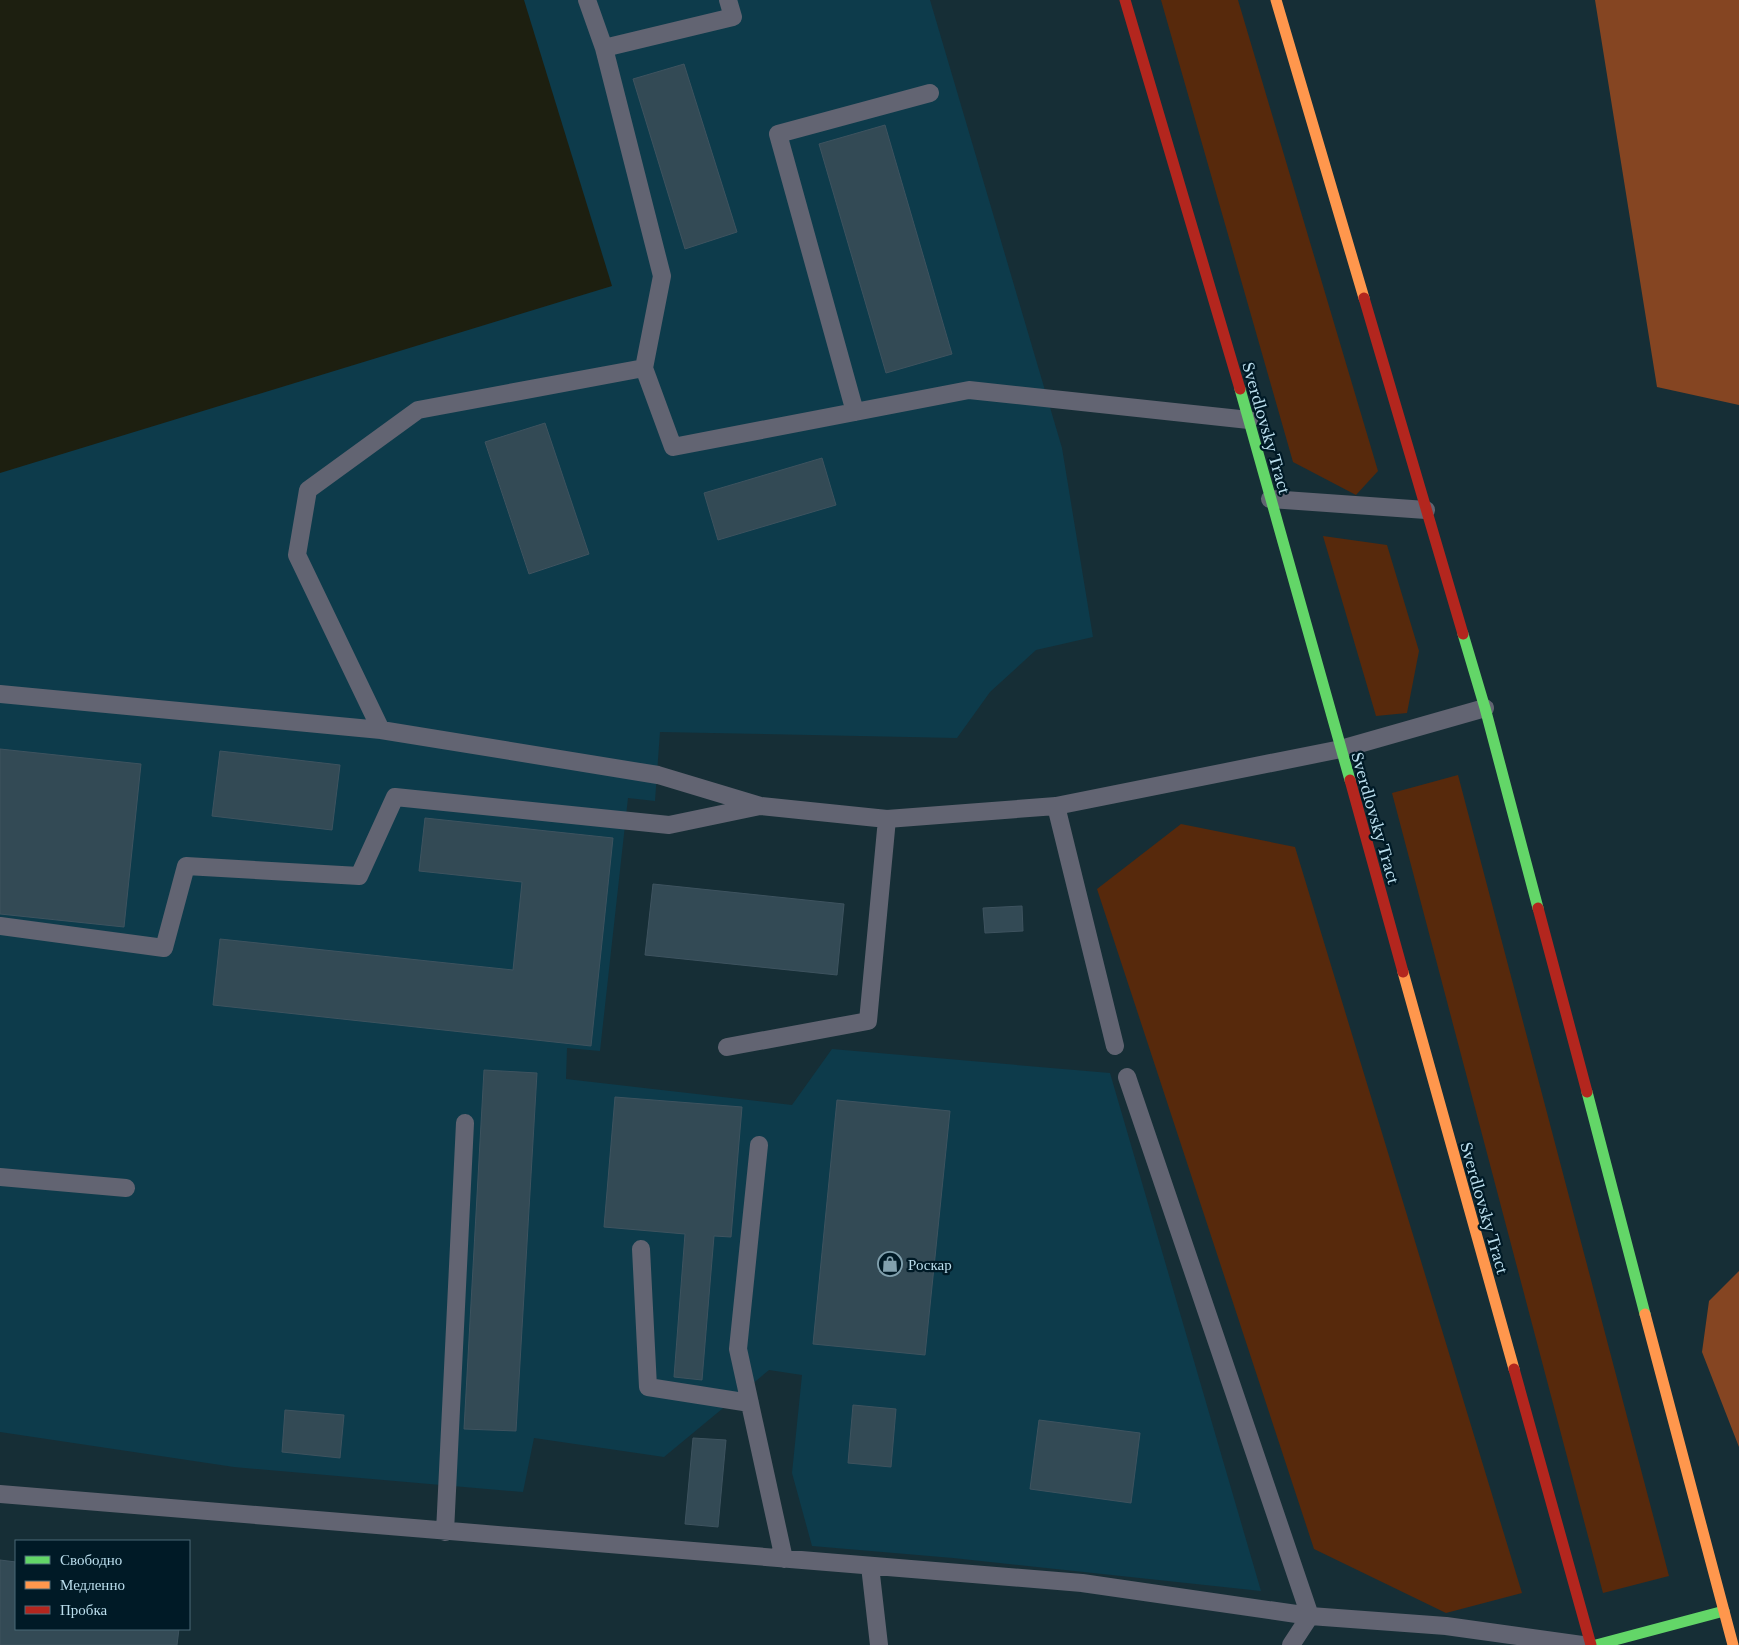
<svg xmlns="http://www.w3.org/2000/svg" width="1739" height="1645" font-family="'Libre Baskerville',serif">
<style>
.built{fill:#0d3b4b}
.green{fill:#57290c}
.forest{fill:#854522}
.water{fill:#1d1f10}
.building{fill:#334a55;stroke:#3e535f}
.lines{fill:none;stroke-linecap:round;stroke-linejoin:round}
.lane{stroke:#626472;stroke-width:18}
.fast{stroke:#63d668;stroke-width:11}
.slow{stroke:#ff974d;stroke-width:11}
.jam{stroke:#b3261e;stroke-width:11}
.labels{text-anchor:middle;dominant-baseline:central;stroke-width:4.5;stroke-linejoin:round;paint-order:stroke}
.street-label{font-size:15px;fill:#badeed;stroke:#001a26}
.poi-label{font-size:15px;fill:#badeed;stroke:#001a26;text-anchor:start}
</style>
<rect width="100%" height="100%" fill="#162e36"/>
<path class="built" d="M0 0H930L1062 448 1093 637 1036 650 990 692 957 738 660 732 655 801 628 798 600 1051 567 1048 566 1079 792 1105 832 1049 1110 1073 1261 1591 953 1558 812 1546 792 1473 802 1375 769 1370 664 1457 534 1438 523 1492 234 1467 0 1432Z"/>
<path class="green" d="M1161 0H1238L1378 471 1356 495 1293 462Z
M1323 536 1387 545 1419 651 1407 713 1376 716Z
M1458 775 1669 1576 1603 1593 1392 793Z
M1181 824 1295 847 1522 1593 1446 1613 1314 1549 1097 889Z"/>
<path class="forest" d="M1595 0H1739V405L1657 387Z
M1739 1271V1447L1702 1352 1709 1301Z"/>
<path class="water" d="M0 0H524L612 286 0 473Z"/>
<path class="building" d="M684 64 737 232 685 249 633 79Z
M885 125 952 354 886 373 819 144Z
M545 423 589 554 529 574 485 442Z
M822 458 836 505 718 540 704 493Z
M0 749 141 764 124 927 0 914Z
M220 751 340 765 332 830 212 816Z
M425 818 613 838 591 1046 213 1005 220 939 513 970 522 882 419 871Z
M653 884 844 904 837 975 645 955Z
M1022 906 1023 931 985 933 983 908Z
M484 1070 537 1073 516 1431 464 1429Z
M615 1097 742 1107 731 1237 714 1236 702 1380 674 1377 685 1234 604 1227Z
M837 1100 950 1111 925 1355 813 1344Z
M853 1405 896 1409 891 1467 848 1463Z
M285 1410 344 1415 340 1458 282 1452Z
M1039 1420 1140 1433 1131 1503 1030 1489Z
M693 1438 726 1440 718 1527 685 1524Z
M0 1560 16 1562V1629H179L177 1645H0Z"/>
<g class="lines">
<path class="lane" d="M587 0 604 48 662 276 644 368 673 447 969 390 1249 420
M604 48 733 17 728 0
M855 412 778 134 930 93
M1270 499 1426 510
M0 694 381 730 658 775 761 806 887 819 1056 806 1341 749 1485 708
M381 730 297 555 308 490 418 410 644 368
M1056 806 1115 1046
M0 926 164 948 186 866 359 876 395 797 669 825 760 806
M727 1047 868 1021 887 819
M1127 1077 1310 1616 1291 1645
M759 1145 738 1349 784 1559
M0 1177 126 1188
M641 1249 648 1387 750 1403
M0 1494 1082 1583 1310 1616 1446 1626 1582 1645
M445 1532 465 1123
M870 1566 879 1645"/>
<path class="fast" d="M1240 389 1350 780
M1463 634 1485 708 1538 908
M1587 1092 1645 1314
M1596 1645 1724 1611"/>
<path class="slow" d="M1276 0 1364 298
M1403 972 1514 1369
M1645 1314 1733 1645"/>
<path class="jam" d="M1125 0 1240 389
M1364 298 1463 634
M1350 780 1403 972
M1538 908 1587 1092
M1514 1369 1591 1645"/>
</g>
<defs>
<symbol id="shop-ring" viewBox="-11 -11 22 22"><circle r="9.5" fill="#001a26" stroke="#81a0ad" stroke-width="1.5"/><path d="M-5-2.5h2.3a2.7 3.5 0 0 1 5.4 0H5L5.5 6h-11ZM-1.5-2.5h3a1.5 2.3 0 0 0-3 0Z" fill="#81a0ad"/></symbol>
</defs>
<g fill-rule="evenodd">
<use href="#shop-ring" x="876" y="1250" width="28" height="28"/>
</g>
<g class="labels">
<g class="street-label">
<text transform="translate(1266 428) rotate(74)">Sverdlovsky Tract</text>
<text transform="translate(1375 818) rotate(74)">Sverdlovsky Tract</text>
<text transform="translate(1484 1208) rotate(74)">Sverdlovsky Tract</text>
</g>
<g class="poi-label">
<text x="908" y="1264">Роскар</text>
</g>
</g>
<rect x="15" y="1540" width="175" height="90" fill="#001a26" stroke="#4a6876"/>
<rect x="25" y="1556" width="25" height="8" fill="#63d668" stroke="#4a6876"/>
<text x="60" y="1565" font-size="15" fill="#badeed">Свободно</text>
<rect x="25" y="1581" width="25" height="8" fill="#ff974d" stroke="#4a6876"/>
<text x="60" y="1590" font-size="15" fill="#badeed">Медленно</text>
<rect x="25" y="1606" width="25" height="8" fill="#b3261e" stroke="#4a6876"/>
<text x="60" y="1615" font-size="15" fill="#badeed">Пробка</text>
</svg>
